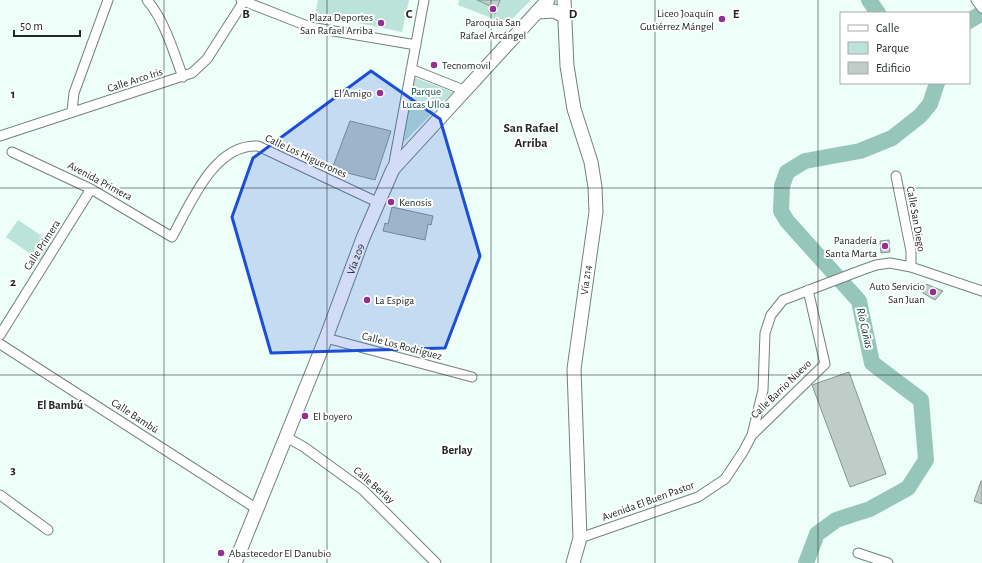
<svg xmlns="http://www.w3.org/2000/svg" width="982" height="563" font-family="'Alegreya Sans',sans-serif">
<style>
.green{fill:#bce3d9}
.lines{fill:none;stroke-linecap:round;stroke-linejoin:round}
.river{stroke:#96c6ba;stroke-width:16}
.building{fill:#bfcdc9;stroke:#879591}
.minor-casing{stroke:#73807d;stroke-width:11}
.secondary-casing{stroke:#73807d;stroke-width:15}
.minor{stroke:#fff;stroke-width:9}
.secondary{stroke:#fff;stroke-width:13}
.marked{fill:#1d4ed8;fill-opacity:0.2;stroke:#1d4ed8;stroke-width:3;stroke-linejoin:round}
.grid{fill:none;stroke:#222827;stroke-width:1;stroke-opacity:0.55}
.poi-dot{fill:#952f94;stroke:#fff;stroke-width:1.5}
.labels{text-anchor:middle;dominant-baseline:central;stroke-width:4;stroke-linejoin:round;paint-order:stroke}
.poi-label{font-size:11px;fill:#222827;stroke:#fff;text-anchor:end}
.street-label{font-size:11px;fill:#222827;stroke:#fff}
.park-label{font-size:11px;fill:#084e43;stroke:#fff}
.water-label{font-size:12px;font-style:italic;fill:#0c3931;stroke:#fff}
.neighbourhood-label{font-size:12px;font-weight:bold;fill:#222827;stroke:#fff}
.quarter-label{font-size:13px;font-weight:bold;fill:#222827;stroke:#fff}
.grid-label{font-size:13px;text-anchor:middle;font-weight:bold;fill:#222827;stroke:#fff;stroke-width:4;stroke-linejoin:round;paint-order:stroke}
</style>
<rect width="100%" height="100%" fill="#eefef9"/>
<path class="green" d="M318 0H409L402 32 315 14Z
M459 0H531L507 24 458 5Z
M413 77 453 92 404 142Z
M18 220 54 244 42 262 6 237Z"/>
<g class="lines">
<path class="river" d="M869 0 878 13
M969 21 982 13
M806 563 817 534 836 520 870 509 908 488 926 460 921 400 872 363 859 301 787 221 781 211 782 186 787 172 805 161 860 151 892 138 920 116 930 104 937 83"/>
</g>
<path class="building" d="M477 0H500L495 14 489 12 490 6Z
M350 121 391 131 375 180 332 169Z
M392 207 433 216 431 225 428 224 425 240 383 231 385 223 388 224Z
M889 240 890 252 881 253 880 241Z
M926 284 943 291 935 300 923 293Z
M849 372 886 474 850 487 812 385Z
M981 481H982V504L974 501Z"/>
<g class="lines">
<defs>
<path id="minor" d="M147 0C165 21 173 51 183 77
M241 0 310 27 416 45
M976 0 982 8
M411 69 466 91
M72 111 74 93 108 0
M0 136 192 73 207 59 244 1
M12 152 91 189 172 237C190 205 214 143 258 146L377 202
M393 168 424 0
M896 176 911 251V267
M0 335 91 189
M326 338 472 377
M0 344 257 509
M753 434 825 364 808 290
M286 437 304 447 363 490 436 563
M0 495 48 530
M580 538 698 497 725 479 743 452 752 435 763 390 765 333 771 315 783 300 862 270 876 265 890 263 911 267 982 291
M858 553 888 563"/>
<g id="secondary">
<path d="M564 0 567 66 574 109 591 162 595 187 596 212 574 369 580 538 573 563"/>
<path d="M537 12 554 11 564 16"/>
<path id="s1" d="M235 563 326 338 363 238 393 169 548 0"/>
</g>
</defs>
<use href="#minor" class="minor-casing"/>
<use href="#secondary" class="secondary-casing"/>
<use href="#minor" class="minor"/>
<use href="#secondary" class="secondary"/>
</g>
<path class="marked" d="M371 71 440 119 480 256 445 348 271 353 232 217 253 158Z"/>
<path class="grid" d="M164 0V563M327 0V563M491 0V563M655 0V563M818 0V563M0 188H982M0 375H982"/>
<g class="poi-dot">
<circle cx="493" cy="9" r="4"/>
<circle cx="722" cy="19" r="4"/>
<circle cx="381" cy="23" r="4"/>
<circle cx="434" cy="65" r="4"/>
<circle cx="380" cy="93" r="4"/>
<circle cx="391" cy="202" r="4"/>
<circle cx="885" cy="246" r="4"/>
<circle cx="933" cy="292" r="4"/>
<circle cx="367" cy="300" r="4"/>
<circle cx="305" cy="416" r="4"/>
<circle cx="221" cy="553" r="4"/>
</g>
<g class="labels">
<g class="poi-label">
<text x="714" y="13">Liceo Joaquín<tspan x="714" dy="13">Gutiérrez Mángel</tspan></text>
<text x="373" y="17">Plaza Deportes<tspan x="373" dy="13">San Rafael Arriba</tspan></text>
<text x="493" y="22" text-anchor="middle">Paroquia San<tspan x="493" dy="13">Rafael Arcángel</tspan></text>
<text x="442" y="65" text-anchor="start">Tecnomovil</text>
<text x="372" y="93">El Amigo</text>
<text x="399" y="202" text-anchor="start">Kenosis</text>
<text x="877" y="240">Panadería<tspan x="877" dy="13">Santa Marta</tspan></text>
<text x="925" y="286">Auto Servicio<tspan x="925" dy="13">San Juan</tspan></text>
<text x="375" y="300" text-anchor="start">La Espiga</text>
<text x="313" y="416" text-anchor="start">El boyero</text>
<text x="229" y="553" text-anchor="start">Abastecedor El Danubio</text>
</g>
<g class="street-label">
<text transform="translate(135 80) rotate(-18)">Calle Arco Iris</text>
<text transform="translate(306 156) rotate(25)">Calle Los Higuerones</text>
<text transform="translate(100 181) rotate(28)">Avenida Primera</text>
<text transform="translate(916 219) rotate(80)">Calle San Diego</text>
<text transform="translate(42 245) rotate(-57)">Calle Primera</text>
<text stroke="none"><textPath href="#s1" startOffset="327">Vía 209</textPath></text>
<text transform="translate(586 280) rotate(-83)">Vía 214</text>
<text transform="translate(402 346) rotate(15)">Calle Los Rodriguez</text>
<text transform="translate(781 389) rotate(-44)">Calle Barrio Nuevo</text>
<text transform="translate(135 416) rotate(33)">Calle Bambú</text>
<text transform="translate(374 485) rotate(41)">Calle Berlay</text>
<text transform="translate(648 501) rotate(-20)">Avenida El Buen Pastor</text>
</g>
<g class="park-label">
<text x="426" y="91">Parque<tspan x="426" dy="13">Lucas Ulloa</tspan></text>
</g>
<g class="water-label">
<text transform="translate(865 328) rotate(77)">Río Cañas</text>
</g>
<g class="neighbourhood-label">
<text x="60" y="405">El Bambú</text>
<text x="457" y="450">Berlay</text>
</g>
<g class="quarter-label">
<text x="531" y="128">San Rafael<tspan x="531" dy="15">Arriba</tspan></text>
</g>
</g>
<g class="grid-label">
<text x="246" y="18">B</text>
<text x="409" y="18">C</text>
<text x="573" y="18">D</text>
<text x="736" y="18">E</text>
<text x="13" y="98">1</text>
<text x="13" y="286">2</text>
<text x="13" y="474">3</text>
</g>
<rect x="840" y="12" width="130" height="72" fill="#ffffff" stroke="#a7a9a9"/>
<rect x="848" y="25" width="20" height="6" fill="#ffffff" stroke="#a7a9a9"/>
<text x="876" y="32" font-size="12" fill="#222827">Calle</text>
<rect x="848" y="42" width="20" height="12" fill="#bce3d9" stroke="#a7a9a9"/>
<text x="876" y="52" font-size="12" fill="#222827">Parque</text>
<rect x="848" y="62" width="20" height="12" fill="#bfcdc9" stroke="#a7a9a9"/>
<text x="876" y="72" font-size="12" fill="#222827">Edificio</text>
<path d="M14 30v6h66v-6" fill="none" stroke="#222827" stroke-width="2"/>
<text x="20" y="30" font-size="12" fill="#222827" stroke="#ffffff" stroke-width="3" paint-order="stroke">50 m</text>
</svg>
